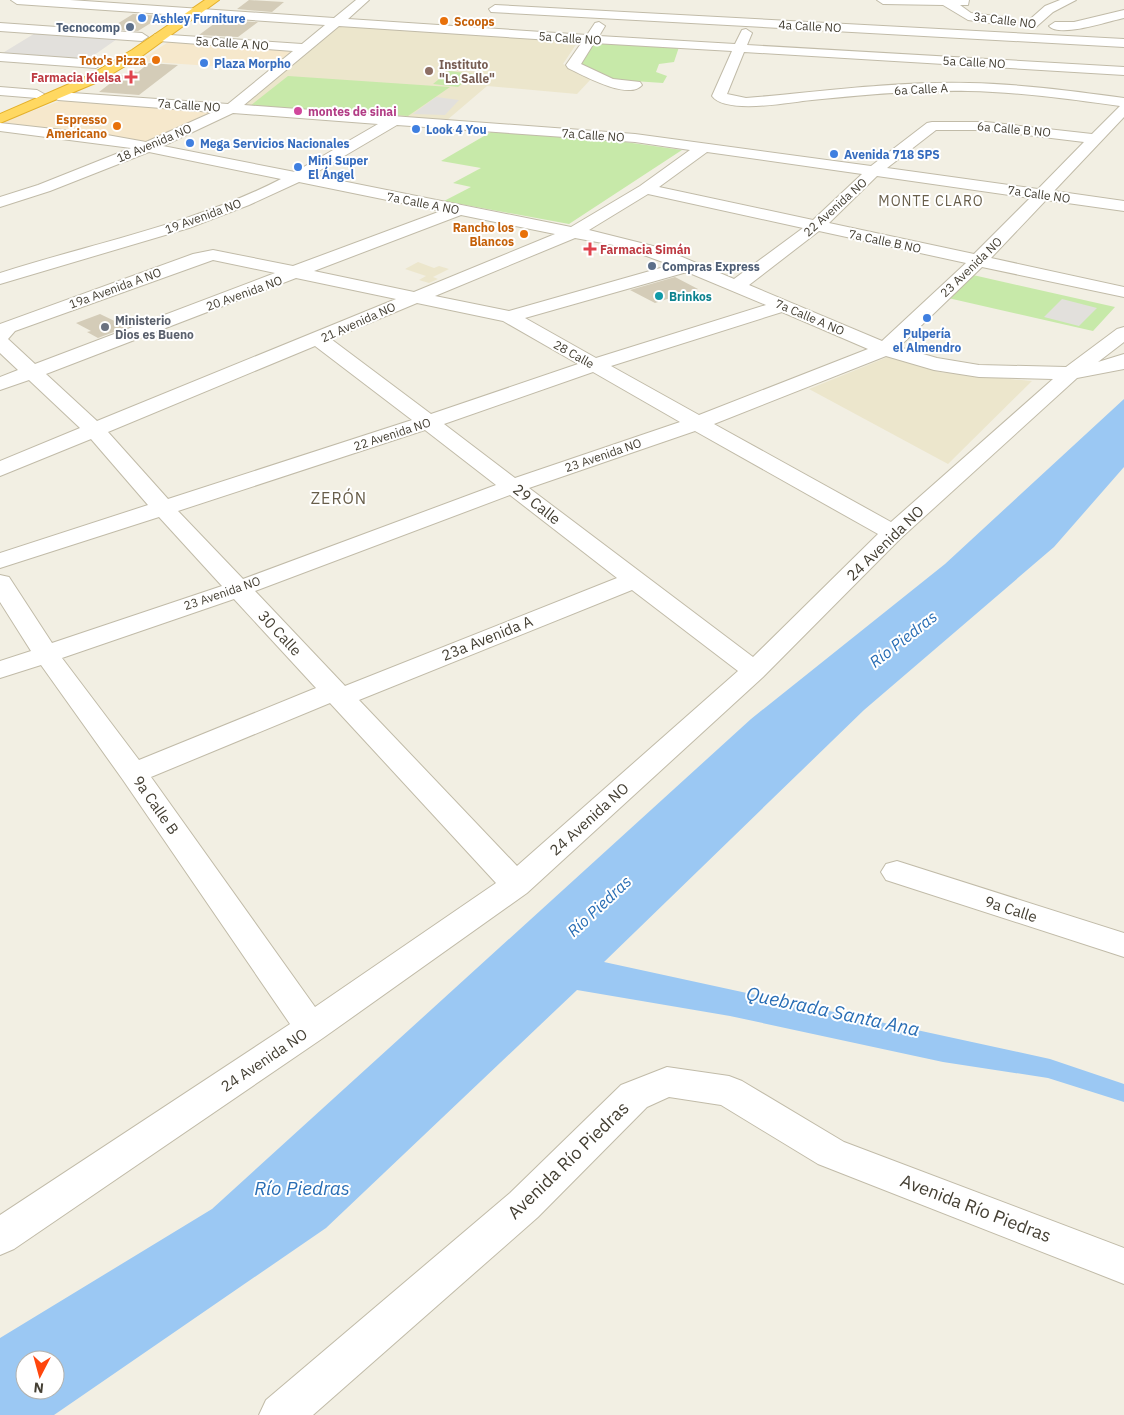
<svg xmlns="http://www.w3.org/2000/svg" width="1124" height="1415" font-family="'IBM Plex Sans',sans-serif">
<style>
.commercial{fill:#f6e8cc}
.education{fill:#ece6cc}
.green{fill:#c7e9a9}
.parking{fill:#e2e0dc}
.water{fill:#9bc8f3;fill-rule:evenodd}
.building{fill:#d4ccb8}
.lines{fill:none;stroke-linecap:round;stroke-linejoin:round}
.minor-casing{stroke:#c1bba8;stroke-width:2}
.highway-casing{stroke:#e4b02b;stroke-width:2}
.minor{fill:#fff;fill-rule:evenodd}
.highway{fill:#ffd861;fill-rule:evenodd}
.shop-dot{fill:#3f7fe0;stroke:#fff;stroke-width:2}
.food-dot{fill:#e8710a;stroke:#fff;stroke-width:2}
.service-dot{fill:#5c6f8a;stroke:#fff;stroke-width:2}
.education-dot{fill:#8d6e63;stroke:#fff;stroke-width:2}
.health-dot{fill:#e0444e;stroke:#fff;stroke-width:2}
.hotel-dot{fill:#d1479c;stroke:#fff;stroke-width:2}
.culture-dot{fill:#0f9aa8;stroke:#fff;stroke-width:2}
.worship-dot{fill:#6b7280;stroke:#fff;stroke-width:2}
.labels{text-anchor:middle;dominant-baseline:central;stroke-width:4;stroke-linejoin:round;paint-order:stroke}
.far-shop-label{font-size:12px;font-weight:bold;fill:#366cbe;stroke:#fff;text-anchor:start}
.far-street-label{font-size:12px;fill:#443f33;stroke:#fff}
.far-food-label{font-size:12px;font-weight:bold;fill:#c56008;stroke:#fff;text-anchor:end}
.far-service-label{font-size:12px;font-weight:bold;fill:#4e5e75;stroke:#fff;text-anchor:end}
.far-education-label{font-size:12px;font-weight:bold;fill:#785e54;stroke:#fff;text-anchor:start}
.far-health-label{font-size:12px;font-weight:bold;fill:#be3a42;stroke:#fff;text-anchor:end}
.far-hotel-label{font-size:12px;font-weight:bold;fill:#b23c85;stroke:#fff;text-anchor:start}
.far-culture-label{font-size:12px;font-weight:bold;fill:#0d838f;stroke:#fff;text-anchor:start}
.far-worship-label{font-size:12px;font-weight:bold;fill:#5b616d;stroke:#fff;text-anchor:start}
.far-neighbourhood-label{font-size:14px;letter-spacing:1px;fill:#685e4a;stroke:#fff}
.street-label{font-size:15px;fill:#443f33;stroke:#fff}
.neighbourhood-label{font-size:16px;letter-spacing:1px;fill:#685e4a;stroke:#fff}
.water-label{font-size:16px;font-style:italic;fill:#286db4;stroke:#fff}
.near-street-label{font-size:18px;fill:#443f33;stroke:#fff}
.near-water-label{font-size:19px;font-style:italic;fill:#286db4;stroke:#fff}
</style>
<rect width="100%" height="100%" fill="#f2efe3"/>
<path class="commercial" d="M170 41 294 50 268 70 139 61Z
M66 99 221 110 152 143 1 122Z"/>
<path class="education" d="M343 23 579 40 563 64 592 78 577 94 487 86 446 121 237 105Z
M418 262 434 268 439 266 449 269 433 277 438 279 429 283 419 280 426 276 405 269Z
M890 356 939 372 1032 381 948 464 809 389Z"/>
<path class="green" d="M593 42 679 47 674 62 659 64 656 72 667 76 663 83 604 79 579 63Z
M449 71 474 74 458 87 433 84Z
M288 76 450 87 408 116 250 106Z
M491 132 618 141 682 150 569 224 444 201 471 187 453 183 481 168 441 161Z
M973 275 1115 307 1093 331 948 298Z"/>
<path class="parking" d="M37 32 120 37 87 60 1 54Z
M436 97 459 100 445 115 413 114Z
M1062 299 1097 308 1079 326 1044 317Z"/>
<path class="water" d="M1124 399V467L1054 547 864 710 604 962 1050 1059 1124 1084V1102L1048 1078 943 1062 730 1016 577 990 326 1228 54 1415H0V1338L212 1209 751 719 945 564ZM25 1360H55V1390H25Z"/>
<path class="building" d="M249 0 284 2 272 12 237 9Z
M133 14 162 16 138 31 109 29Z
M219 20 258 22 238 37 199 35Z
M149 63 178 65 139 95 99 92 121 75H125L130 71 138 72Z
M675 277 698 289 655 303 630 290Z
M100 314 127 327 98 338 87 332 91 331 76 323Z"/>
<g class="lines">
<defs>
<path id="minor" d="M11 0H70L334 18 356 0H369L348 19 587 35 595 23 599 22 605 26 599 36 735 44 742 30 746 29 752 33 747 45 1124 67V75L744 52 727 94 746 98C820 92 895 81 969 83 1021 84 1073 91 1124 98V117L1054 191 1124 201V211L1046 200 991 258 1124 287V297L982 267 899 347 937 358 979 365 1066 367 1117 329 1124 327V342L1098 362 1124 354V369L1077 378 901 538 763 677 527 893 323 1038 14 1249 0 1255V1215L290 1024 123 780 41 665 0 678V661L31 651 0 602V575L9 577 52 643 222 586 159 517 0 568V553L148 505 91 439 0 476V461L80 428 29 380 0 390V377L18 370 0 353V324L193 254 213 250 293 266 441 211 299 182 249 205 189 228 0 284V273C94 243 193 224 281 179L149 152 50 191 0 207V197L38 185 131 148 0 131V123L107 135 146 142 213 112 58 100 51 96 58 92 228 104 293 51 159 41 155 40 153 37 155 34 302 44 325 25 17 4ZM339 26 582 42 566 65 568 68C582 75 629 101 642 85L640 82 613 79 581 64 594 43 732 51 712 96C726 115 791 102 812 100 864 95 916 90 968 91 1019 92 1070 99 1120 106L1092 134 986 122H932L927 123 871 166 635 134 244 105ZM233 113 378 124 295 172 163 146ZM397 125 635 142 690 150 640 186 571 227 312 175ZM936 130H986L1084 142 1038 189 887 168ZM707 152 862 174 813 220 659 187ZM877 176 1030 198 974 254 829 223ZM648 194 803 228 734 279 661 248 589 230ZM461 215 555 234 414 292 314 271ZM819 231 966 263 882 341 749 285ZM575 238 619 246 671 265 509 311 435 296ZM213 260 275 273 35 364 8 339 15 331ZM687 272 766 305 596 358 525 318ZM296 278 396 299 97 421 46 374ZM417 303 503 321 578 364 431 414 331 339ZM782 312 868 349 699 415 611 366ZM315 346 412 420 168 499 108 432ZM886 356 934 370 979 377 1053 379 891 522 714 424ZM593 372 680 422 515 478 444 424ZM425 430 496 485 243 579 178 511ZM695 431 878 534 753 657 529 488ZM510 495 617 578 345 686 255 591ZM632 590 738 671 517 866 359 700ZM234 599 316 688 139 760 62 658ZM330 703 496 883 315 1007 151 777Z
M877 0H969L968 5H960L971 13 1004 17 1010 21 1004 25 968 20 943 5 883 4Z
M1060 0H1076L1053 12 1036 27H1028L1026 24 1028 21 1045 6Z
M495 5 1124 39V47L491 12 489 9Z
M1124 10V18C1109 21 1060 38 1049 26L1055 22H1074Z
M0 23 142 33 148 37 142 41 0 31Z
M0 53 96 60 103 64 96 68 0 61Z
M0 87 37 90 44 94 37 98 0 95Z
M897 861 1124 933V957L886 880 881 872 886 864Z
M667 1067 729 1076 742 1081 844 1142 1124 1248V1284L818 1164 721 1105 669 1097 647 1107 538 1217 313 1415H259L266 1400 510 1193 621 1085Z"/>
<path id="highway" d="M205 0H219L142 56 100 81 0 123V114L90 75 132 50Z"/>
</defs>
<use href="#minor" class="minor-casing"/>
<use href="#highway" class="highway-casing"/>
<use href="#minor" class="minor"/>
<use href="#highway" class="highway"/>
</g>
<g class="shop-dot">
<circle cx="142" cy="18" r="5"/>
<circle cx="204" cy="63" r="5"/>
<circle cx="416" cy="129" r="5"/>
<circle cx="190" cy="143" r="5"/>
<circle cx="834" cy="154" r="5"/>
<circle cx="298" cy="167" r="5"/>
<circle cx="927" cy="318" r="5"/>
</g>
<g class="food-dot">
<circle cx="444" cy="21" r="5"/>
<circle cx="156" cy="60" r="5"/>
<circle cx="117" cy="126" r="5"/>
<circle cx="524" cy="234" r="5"/>
</g>
<g class="service-dot">
<circle cx="130" cy="27" r="5"/>
<circle cx="652" cy="266" r="5"/>
</g>
<circle class="education-dot" cx="429" cy="71" r="5"/>
<g class="health-dot">
<path d="M128.5 69.5h5v5h5v5h-5v5h-5v-5h-5v-5h5z"/>
<path d="M587.5 241.5h5v5h5v5h-5v5h-5v-5h-5v-5h5z"/>
</g>
<circle class="hotel-dot" cx="298" cy="111" r="5"/>
<circle class="culture-dot" cx="659" cy="296" r="5"/>
<circle class="worship-dot" cx="105" cy="327" r="5"/>
<g class="labels">
<g class="far-shop-label">
<text x="152" y="18">Ashley Furniture</text>
<text x="214" y="63">Plaza Morpho</text>
<text x="426" y="129">Look 4 You</text>
<text x="200" y="143">Mega Servicios Nacionales</text>
<text x="844" y="154">Avenida 718 SPS</text>
<text x="308" y="160">Mini Super<tspan x="308" dy="14">El Ángel</tspan></text>
<text x="927" y="333" text-anchor="middle">Pulpería<tspan x="927" dy="14">el Almendro</tspan></text>
</g>
<g class="far-street-label">
<text transform="translate(1005 20) rotate(7)">3a Calle NO</text>
<text transform="translate(810 26) rotate(3)">4a Calle NO</text>
<text transform="translate(570 38) rotate(4)">5a Calle NO</text>
<text transform="translate(232 43) rotate(4)">5a Calle A NO</text>
<text transform="translate(974 62) rotate(3)">5a Calle NO</text>
<text transform="translate(921 89) rotate(-3)">6a Calle A</text>
<text transform="translate(189 105) rotate(4)">7a Calle NO</text>
<text transform="translate(1014 129) rotate(5)">6a Calle B NO</text>
<text transform="translate(593 135) rotate(4)">7a Calle NO</text>
<text transform="translate(154 143) rotate(-23)">18 Avenida NO</text>
<text transform="translate(1039 194) rotate(8)">7a Calle NO</text>
<text transform="translate(423 203) rotate(11)">7a Calle A NO</text>
<text transform="translate(835 207) rotate(-42)">22 Avenida NO</text>
<text transform="translate(203 216) rotate(-20)">19 Avenida NO</text>
<text transform="translate(885 241) rotate(12)">7a Calle B NO</text>
<text transform="translate(971 267) rotate(-44)">23 Avenida NO</text>
<text transform="translate(115 288) rotate(-20)">19a Avenida A NO</text>
<text transform="translate(244 293) rotate(-20)">20 Avenida NO</text>
<text transform="translate(810 317) rotate(23)">7a Calle A NO</text>
<text transform="translate(358 322) rotate(-24)">21 Avenida NO</text>
<text transform="translate(574 354) rotate(29)">28 Calle</text>
<text transform="translate(392 434) rotate(-18)">22 Avenida NO</text>
<text transform="translate(603 455) rotate(-19)">23 Avenida NO</text>
<text transform="translate(222 593) rotate(-19)">23 Avenida NO</text>
</g>
<g class="far-food-label">
<text x="454" y="21" text-anchor="start">Scoops</text>
<text x="146" y="60">Toto's Pizza</text>
<text x="107" y="119">Espresso<tspan x="107" dy="14">Americano</tspan></text>
<text x="514" y="227">Rancho los<tspan x="514" dy="14">Blancos</tspan></text>
</g>
<g class="far-service-label">
<text x="120" y="27">Tecnocomp</text>
<text x="662" y="266" text-anchor="start">Compras Express</text>
</g>
<g class="far-education-label">
<text x="439" y="64">Instituto<tspan x="439" dy="14">"La Salle"</tspan></text>
</g>
<g class="far-health-label">
<text x="121" y="77">Farmacia Kielsa</text>
<text x="600" y="249" text-anchor="start">Farmacia Simán</text>
</g>
<g class="far-hotel-label">
<text x="308" y="111">montes de sinai</text>
</g>
<g class="far-culture-label">
<text x="669" y="296">Brinkos</text>
</g>
<g class="far-worship-label">
<text x="115" y="320">Ministerio<tspan x="115" dy="14">Dios es Bueno</tspan></text>
</g>
<g class="far-neighbourhood-label">
<text x="931" y="201">MONTE CLARO</text>
</g>
<g class="street-label">
<text transform="translate(537 504) rotate(38)">29 Calle</text>
<text transform="translate(885 543) rotate(-44)">24 Avenida NO</text>
<text transform="translate(280 633) rotate(47)">30 Calle</text>
<text transform="translate(487 638) rotate(-22)">23a Avenida A</text>
<text transform="translate(156 805) rotate(55)">9a Calle B</text>
<text transform="translate(589 819) rotate(-42)">24 Avenida NO</text>
<text transform="translate(1011 909) rotate(18)">9a Calle</text>
<text transform="translate(264 1060) rotate(-34)">24 Avenida NO</text>
</g>
<g class="neighbourhood-label">
<text x="339" y="498">ZERÓN</text>
</g>
<g class="water-label">
<text transform="translate(903 639) rotate(-38)">Río Piedras</text>
<text transform="translate(599 906) rotate(-43)">Río Piedras</text>
</g>
<g class="near-street-label">
<text transform="translate(568 1160) rotate(-44)">Avenida Río Piedras</text>
<text transform="translate(976 1208) rotate(21)">Avenida Río Piedras</text>
</g>
<g class="near-water-label">
<text transform="translate(833 1011) rotate(12)">Quebrada Santa Ana</text>
<text x="302" y="1188">Río Piedras</text>
</g>
</g>
<g transform="translate(40 1375) rotate(186)"><circle r="24" fill="#ffffff" stroke="#b4b2ad"/>
<path d="M0-4L9 19L0 12L-9 19Z" fill="#ff460d"/>
<text y="-8" font-size="14" font-weight="bold" text-anchor="middle" fill="#443f33">N</text>
</g>
</svg>
